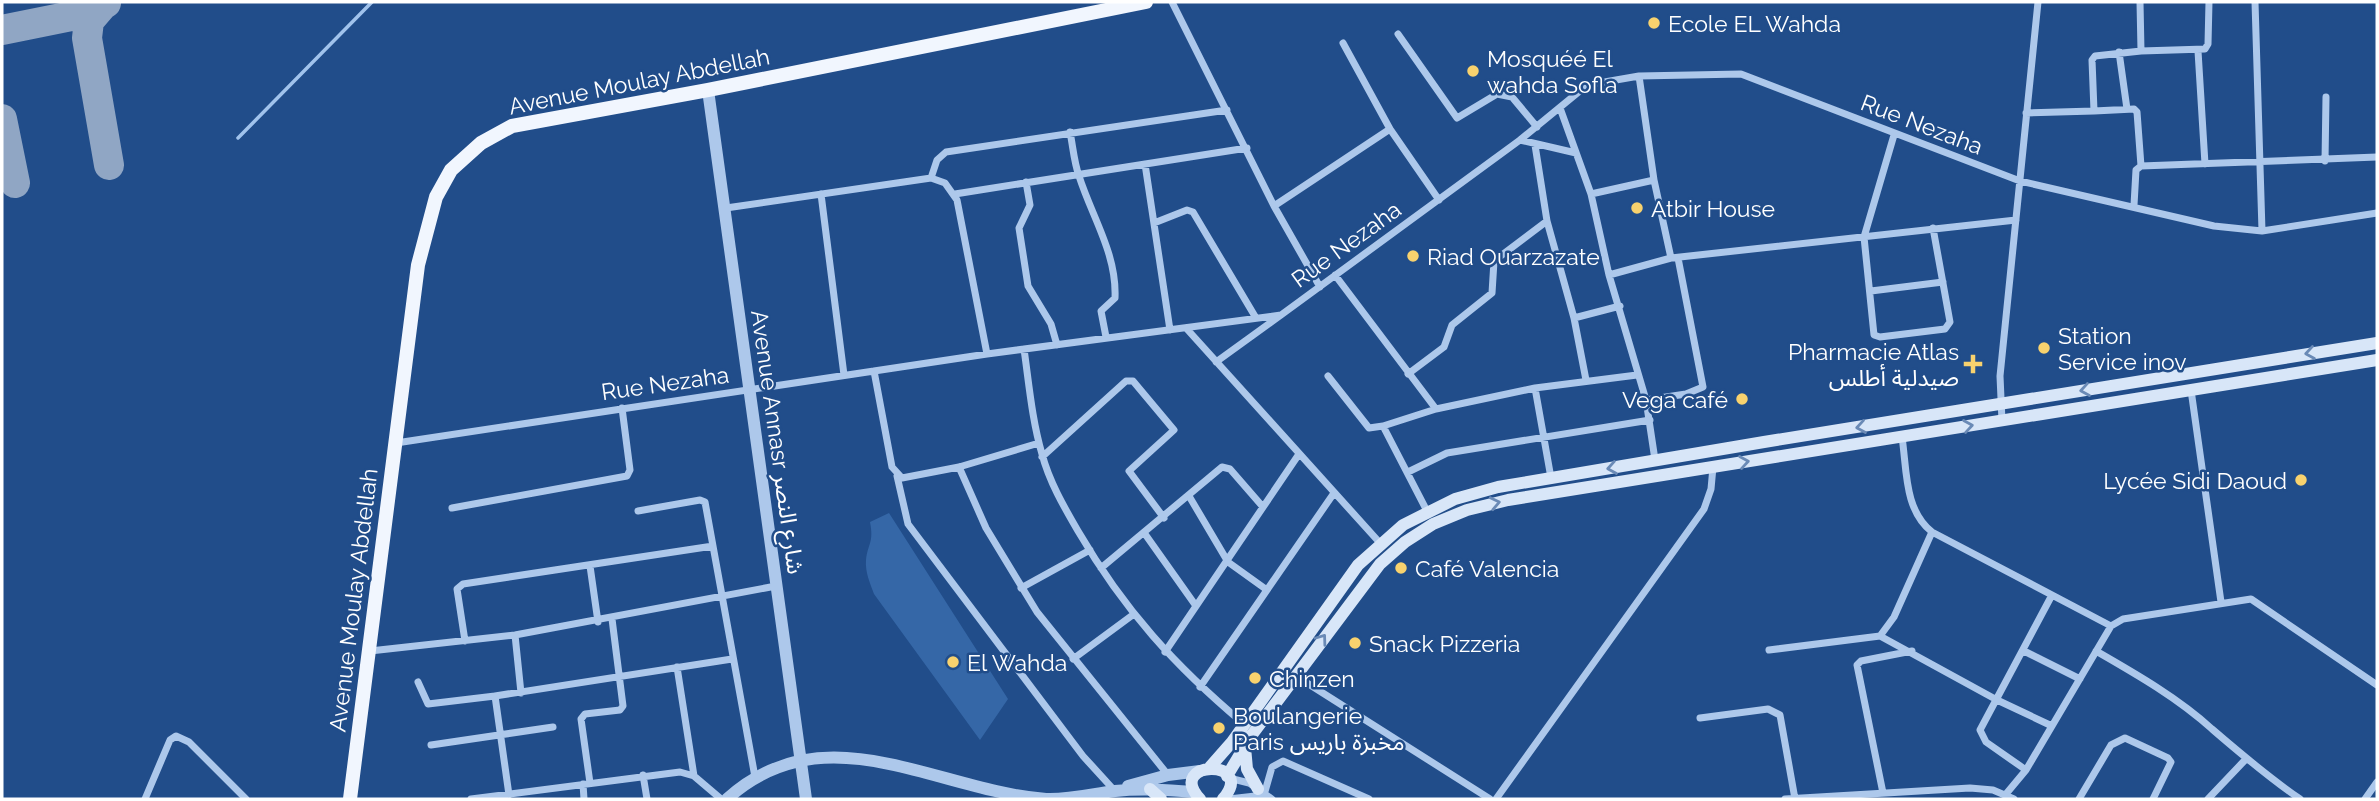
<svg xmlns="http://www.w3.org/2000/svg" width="2379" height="801" font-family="Raleway,'Noto Sans Arabic',sans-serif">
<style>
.pitch{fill:#3567a7}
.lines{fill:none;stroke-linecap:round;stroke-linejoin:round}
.stream{stroke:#a1c3ec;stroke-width:3.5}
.taxiway{stroke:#90a6c4;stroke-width:30}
.minor{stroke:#adc8eb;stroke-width:7}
.tertiary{stroke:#adc8eb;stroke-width:12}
.secondary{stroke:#d8e6f8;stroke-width:12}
.primary{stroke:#f1f6fe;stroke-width:14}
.oneway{stroke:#6a8ab6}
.poi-dot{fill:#f8d26e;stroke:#214d8a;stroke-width:2.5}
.labels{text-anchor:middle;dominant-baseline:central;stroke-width:5;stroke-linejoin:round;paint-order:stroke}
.poi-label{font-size:23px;fill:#fff;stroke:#214d8a;text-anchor:start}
.street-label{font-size:23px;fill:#fff;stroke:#214d8a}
</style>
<rect width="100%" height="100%" fill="#214d8a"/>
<path class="pitch" d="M889 513 1008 699 980 740 874 594C870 583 865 572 866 560 868 543 874 543 870 522Z"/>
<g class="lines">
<path class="stream" d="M238 138 372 2"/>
<path class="taxiway" d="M101 7 89 21 87 38 109 165
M2 30 86 13 106 3
M2 119 15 183"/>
<path class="minor" d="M1172 2 1274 206 1320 287
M2255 2 2262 231
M1398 34 1457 118 1497 94 1512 97 1537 127
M1343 43 1390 129 1439 200
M2141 51 2205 49 2208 44 2209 2
M2198 51 2205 164
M2119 52 2127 109
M1639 76 1654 180 1671 258
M1560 108 1591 194 1609 275 1646 400 1655 460
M2094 111 2134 109 2137 112 2141 166
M2026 113 2094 111 2092 60 2095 56 2141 51 2140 2
M1070 132C1073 147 1074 162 1079 176 1092 217 1117 254 1115 298L1101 311 1106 337
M1894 135 1864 237 1874 335 1880 337 1945 329 1950 322 1933 228
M1520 140 1576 153
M1535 145 1547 221 1574 318 1620 306
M2325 161 2326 97
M1145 164 1170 330
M931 178 937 160 946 152 1227 110
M1026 182 1030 205 1019 228 1028 286 1051 324 1057 345
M821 194 844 375
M955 194 1247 148
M1591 194 1654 180
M2134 205 2136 170 2141 166 2377 157
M1274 206 1390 129
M726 208 931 178 945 183 957 200 987 354
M1154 223 1187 210 1193 212 1256 318
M1335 275 1436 409 1383 426 1427 511
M1609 275 1671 258 2016 220
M1871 291 1943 282
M1574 318 1586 380
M1186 328 1380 543
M1024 349C1029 384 1032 420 1042 454 1049 481 1064 507 1078 531 1124 610 1175 666 1244 724
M1216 362 1281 315
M874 371 892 467 902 478 959 467 1039 443
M1408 374 1444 347 1452 325 1492 293 1494 261 1547 221
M1328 376 1369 428 1383 426
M1535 388 1551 478
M2191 390 2221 602
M1646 400 1686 394 1703 387 1678 258
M1436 409 1535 388 1637 375
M2002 421 2000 376 2038 2
M1902 437C1907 470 1904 510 1932 532L2111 626
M396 443 987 354 1281 315 1520 140 1581 90 1593 84 1639 76 1741 74 2020 181 2214 226 2262 231 2377 213
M1042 457 1126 381H1133L1174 430 1129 471 1164 518
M959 467 986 528 1037 612 1168 775
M1408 472 1447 453 1650 420
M897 476 908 524 1083 756 1114 790
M1189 496 1228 562 1267 590
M452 508 627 476 630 470 622 408
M638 511 700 500 705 502 755 777
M1145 534 1196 606
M590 566 598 622
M1101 568 1222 467 1230 469 1263 507
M1021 588 1090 550
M515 635 521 693
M1880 636 1997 700 2052 726
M465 641 457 589 463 584 713 546
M1769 650 1880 636 1894 617 1932 532
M370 651 515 635 776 586
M2024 651 2080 679
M2096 651C2136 674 2178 698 2212 729 2241 754 2268 777 2300 799
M1165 652 1299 454
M1073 659 1134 614
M677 667 694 776
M1296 676 1490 799
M418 682 428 704 495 696
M1200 687 1334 493
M1700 718 1768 709 1780 715 1795 799
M431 745 553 727
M2026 770 1986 742 1980 730 2052 595
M643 775 647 799
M1229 778 1249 783 1272 799
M590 783 581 719 585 714 620 710 623 706 612 619
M583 784 584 799
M1883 793 1857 665 1861 661 1912 651
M2006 794 2026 770 2111 626 2123 619 2251 599 2377 685
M509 795 495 696 732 659
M1264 795 1272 767 1283 761 1369 799
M145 799 170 740 176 736 189 742 246 799
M471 799 680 772 694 776 721 799
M1229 799 1264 795
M1496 799 1704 509 1711 489 1713 467
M1785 799 1970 788 1993 790 2014 799
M2079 799 2111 745 2125 738 2168 758 2171 762 2153 799
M2208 799 2245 760
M2365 799 2377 782"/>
<path class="tertiary" d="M708 90 806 799
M1128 786 1168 775 1200 771
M727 799C825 710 937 791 1046 799 1069 800 1092 794 1115 791 1141 788 1168 790 1194 792"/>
<path class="secondary" d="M1245 747 1247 769 1258 789
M1210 767 1232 742 1358 565 1403 525 1455 499 1498 487 1764 442 2377 343
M1227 776 1251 736 1380 564 1405 542 1433 524 1467 510 1508 500 2377 360
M1150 789 1161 799
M1200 799C1164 760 1258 758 1223 799"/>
<path class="primary" d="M350 799 418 265 436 197 451 170 481 143 512 126 708 90 1146 2"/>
</g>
<defs><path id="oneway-chevron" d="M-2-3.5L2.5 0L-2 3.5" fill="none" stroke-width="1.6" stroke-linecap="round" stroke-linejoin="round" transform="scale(1.75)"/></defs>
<g class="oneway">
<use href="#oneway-chevron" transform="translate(2310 353) rotate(171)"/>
<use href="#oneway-chevron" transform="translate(2085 390) rotate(171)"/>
<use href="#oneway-chevron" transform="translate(1968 426) rotate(-9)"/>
<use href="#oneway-chevron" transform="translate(1861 427) rotate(171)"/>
<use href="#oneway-chevron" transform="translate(1744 462) rotate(-9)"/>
<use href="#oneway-chevron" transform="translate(1612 468) rotate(170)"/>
<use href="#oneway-chevron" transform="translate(1495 503) rotate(-12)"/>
<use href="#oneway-chevron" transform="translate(1322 639) rotate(-54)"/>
</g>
<g class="poi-dot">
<circle cx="1654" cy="23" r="7"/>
<circle cx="1473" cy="71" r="7"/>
<circle cx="1637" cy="208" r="7"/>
<circle cx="1413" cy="256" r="7"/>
<circle cx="2044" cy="348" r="7"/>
<path d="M1969.5 353.5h7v7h7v7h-7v7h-7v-7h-7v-7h7z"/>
<circle cx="1742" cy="399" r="7"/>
<circle cx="2301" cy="480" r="7"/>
<circle cx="1401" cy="568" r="7"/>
<circle cx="1355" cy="643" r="7"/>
<circle cx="953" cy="662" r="7"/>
<circle cx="1255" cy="678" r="7"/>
<circle cx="1219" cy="728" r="7"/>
</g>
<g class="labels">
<g class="poi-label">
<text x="1668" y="23">Ecole EL Wahda</text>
<text x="1487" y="58">Mosquéé El<tspan x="1487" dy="26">wahda Sofla</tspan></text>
<text x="1651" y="208">Atbir House</text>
<text x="1427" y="256">Riad Ouarzazate</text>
<text x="2058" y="335">Station<tspan x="2058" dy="26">Service inov</tspan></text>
<text x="1959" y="351" text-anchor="end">Pharmacie Atlas<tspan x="1959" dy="26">صيدلية أطلس</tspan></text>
<text x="1728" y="399" text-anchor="end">Vega café</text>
<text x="2287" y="480" text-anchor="end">Lycée Sidi Daoud</text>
<text x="1415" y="568">Café Valencia</text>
<text x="1369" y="643">Snack Pizzeria</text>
<text x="967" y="662">El Wahda</text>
<text x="1269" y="678">Chinzen</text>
<text x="1233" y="715">Boulangerie<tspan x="1233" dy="26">Paris مخبزة باريس</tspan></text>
</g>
<g class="street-label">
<text transform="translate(639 81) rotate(-11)">Avenue Moulay Abdellah</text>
<text transform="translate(1922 124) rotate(21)">Rue Nezaha</text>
<text transform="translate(1346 244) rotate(-36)">Rue Nezaha</text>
<text transform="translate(665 383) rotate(-8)">Rue Nezaha</text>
<text transform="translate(778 442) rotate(82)">Avenue Annasr شارع النصر</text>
<text transform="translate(353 600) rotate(-83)">Avenue Moulay Abdellah</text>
</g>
</g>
<rect width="2379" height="801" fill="none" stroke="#ffffff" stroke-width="7"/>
</svg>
